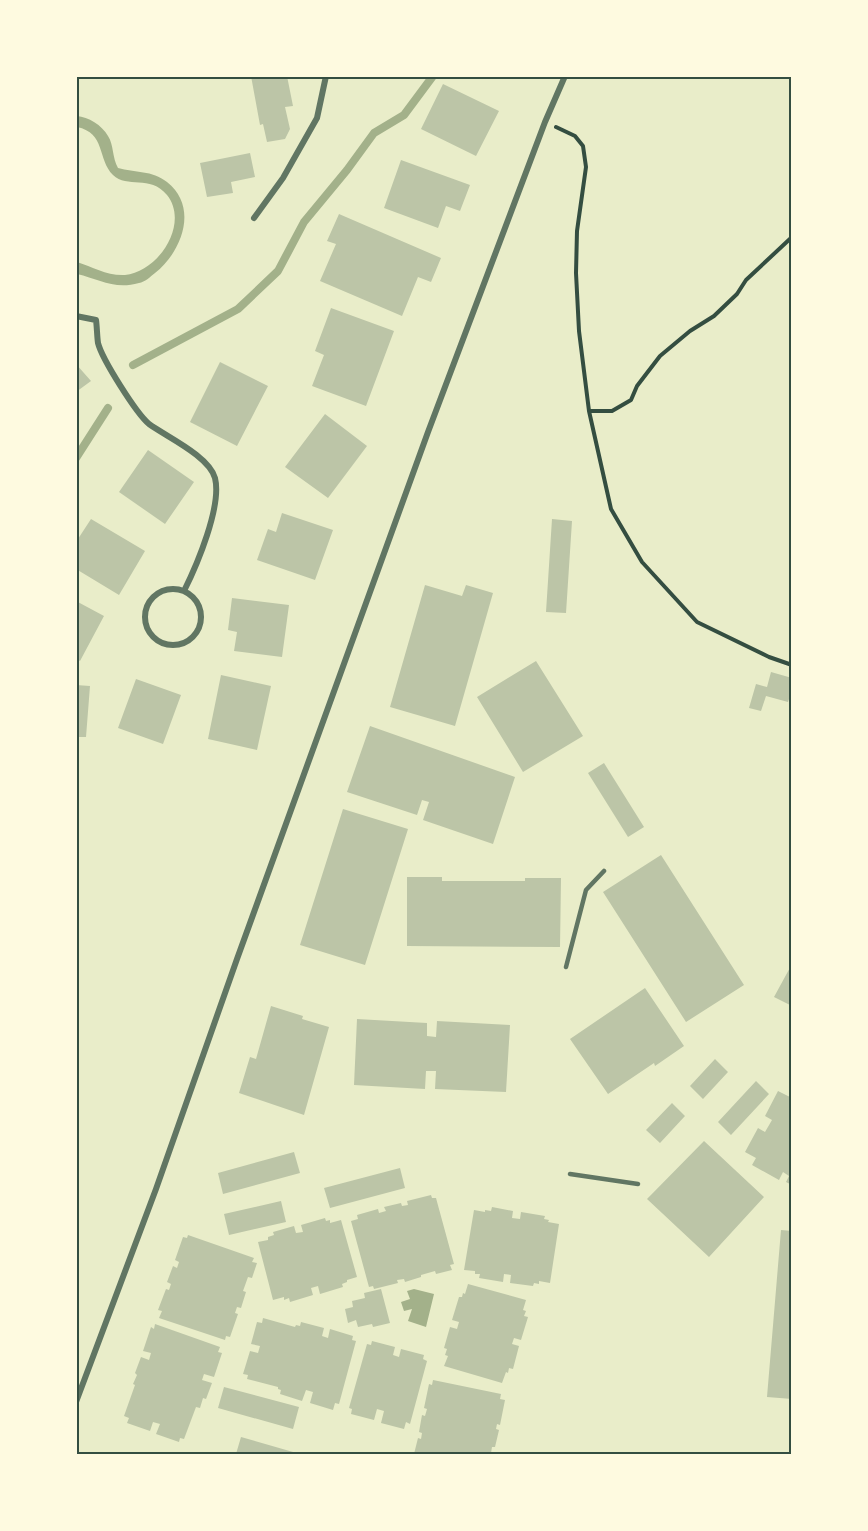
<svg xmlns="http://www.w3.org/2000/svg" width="868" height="1531" font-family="Manrope,sans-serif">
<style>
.water{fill:#a3b18a}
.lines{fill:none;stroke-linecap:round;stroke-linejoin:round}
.stream{stroke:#a3b18a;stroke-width:8}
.building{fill:#bcc5a7}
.path{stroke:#344e41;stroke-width:4}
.service{stroke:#617663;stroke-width:4.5}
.minor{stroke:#617663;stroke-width:6}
.neatline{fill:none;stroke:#344e41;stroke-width:2}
</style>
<rect width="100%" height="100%" fill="#e9edc9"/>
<path class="water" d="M77 116C88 117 102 125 108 136 114 145 112 158 118 168 135 173 152 170 167 182 199 207 182 252 155 273 150 277 145 282 139 283 114 290 99 279 77 274V262C93 267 107 276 125 275 158 272 190 224 167 195 150 174 127 189 113 175 97 159 106 133 77 127Z
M414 1289 434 1294 426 1327 408 1321 412 1309 404 1311 401 1302 410 1299 407 1291Z"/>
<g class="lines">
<path class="stream" d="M133 365 238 309 278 271 304 222 347 170 374 133 404 115 433 76
M76 458 108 408"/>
</g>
<path class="building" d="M251 76H287L293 106 285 107 290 129 285 139 267 142 263 124 260 125Z
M443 84 499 111 476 156 421 129Z
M250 153 255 177 231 182 233 193 207 197 200 163Z
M401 160 470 185 460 211 446 206 438 228 384 208Z
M339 214 441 258 431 282 418 277 402 316 320 281 336 244 327 241Z
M331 308 394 331 366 406 312 386 324 355 315 351Z
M220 362 268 386 237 446 190 422Z
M76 364 91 381 76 392Z
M325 414 367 446 328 498 285 467Z
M148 450 194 482 165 524 119 492Z
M282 513 333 530 315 580 257 560 268 529 276 532Z
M91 519 145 551 119 595 76 569V542Z
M552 519 572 521 566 613 546 612Z
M425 585 462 596 466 585 493 593 455 726 390 707Z
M232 598 289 605 282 657 234 651 237 632 228 630Z
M76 601 104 616 80 661 76 659Z
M536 661 583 736 523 772 477 697Z
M771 672 792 678V690L788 702 766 696 761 711 749 708 756 684 767 687Z
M221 675 271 686 257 750 208 739Z
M136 679 181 695 163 744 118 728Z
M76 685 90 686 86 737H76Z
M370 726 515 777 493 844 423 820 429 802 422 800 417 815 347 792Z
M604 763 644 827 628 837 588 773Z
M343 809 408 829 365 965 300 945Z
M661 855 744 985 686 1022 603 892Z
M407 877H442V881H525V878H561L560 947 407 946Z
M792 964V1006L774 997Z
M645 988 684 1046 655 1066 654 1063 608 1094 570 1039Z
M271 1006 303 1016 302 1019 329 1027 304 1115 239 1093 250 1057 256 1059Z
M357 1019 427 1023V1036L436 1037 437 1021 510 1025 506 1092 435 1089 436 1071H426L425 1089 354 1085Z
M715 1059 728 1072 703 1099 690 1086Z
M756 1081 769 1094 731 1135 718 1122Z
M778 1091 792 1098V1185L786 1182 789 1176 783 1172 779 1180 752 1165 756 1158 745 1152 758 1128 765 1132 772 1120 765 1116Z
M672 1103 685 1116 660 1143 646 1130Z
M704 1141 764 1197 709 1257 647 1199Z
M294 1152 300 1173 223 1194 218 1173Z
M400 1168 405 1188 330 1208 324 1188Z
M431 1195 432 1198H436L454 1264 450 1265 452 1270 436 1274 435 1271 421 1275V1277L405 1282 404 1279 397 1280 398 1283 374 1289 373 1286 369 1287 351 1221 358 1219 357 1215 378 1209 379 1213 386 1211 384 1207 401 1203 402 1206 408 1205 407 1201Z
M281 1201 286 1222 229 1235 224 1214Z
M492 1207 513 1211 512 1218 520 1219 521 1212 545 1216 544 1219 549 1220 548 1222 559 1224 550 1283 539 1281V1284L534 1283 533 1286 510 1283 511 1275 504 1274 503 1282 479 1278 480 1274H475V1271L464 1270 474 1210 485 1212V1210L491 1211Z
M325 1218 326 1221 330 1220V1223L341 1220 357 1277 347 1280V1282L342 1284 343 1287 320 1294 318 1286 311 1288 313 1295 290 1302 289 1298 284 1300V1297L273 1300 258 1242 268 1240V1237L274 1235 273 1232 294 1226 296 1233 303 1232 301 1225Z
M781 1230 792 1231V1399L767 1397Z
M188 1235 254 1258 252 1262 257 1263 252 1278 248 1277 243 1291 246 1292 241 1308 237 1307 235 1313 238 1314 230 1337 226 1336 225 1340 159 1318 162 1311 158 1310 166 1289 169 1290 171 1284 167 1282 173 1266 177 1268 179 1262 175 1260 183 1237 187 1238Z
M468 1284 526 1300 523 1310 526 1311 524 1316 528 1317 521 1340 514 1338 512 1344 519 1346 513 1369 509 1368 508 1373 506 1372 502 1383 444 1366 448 1356 445 1355 447 1349 444 1348 450 1327 457 1329 459 1322 452 1320 459 1297H462L463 1293 465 1294Z
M381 1289 390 1323 373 1327 372 1324 358 1327 356 1320 348 1323 345 1309 353 1307 352 1301 365 1298 364 1293Z
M263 1318 295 1327 296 1325 300 1326 301 1322 324 1328 322 1336 328 1338 330 1329 353 1336 352 1340 356 1341 339 1404 335 1403 333 1410 310 1403 313 1392 306 1390 302 1401 280 1394 281 1390 278 1389V1387L247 1379 248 1375 243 1374 250 1351 258 1353 260 1346 251 1344 257 1322 262 1323Z
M155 1324 220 1347 218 1352 222 1353 214 1377 204 1374 202 1380 212 1383 206 1399 203 1398 200 1408 196 1407 184 1439 180 1438 179 1442 156 1434 160 1424 153 1422 150 1431 127 1423 129 1418 124 1416 135 1385 133 1384 137 1375 135 1373 141 1357 149 1360 151 1353 143 1351 151 1327 154 1329Z
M372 1341 395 1347 393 1355 399 1357 401 1349 424 1355 423 1359 427 1361 410 1424 406 1422 404 1429 381 1423 384 1411 377 1409 374 1420 351 1414 352 1409 349 1408 367 1344 371 1345Z
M433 1380 501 1394 500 1399 505 1400 500 1425 497 1424 496 1429 499 1430 495 1447H492L491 1453 495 1454H414L418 1438 421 1439 422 1433 419 1432 422 1415 425 1416 427 1409 424 1408 429 1384 432 1385Z
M224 1387 299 1407 293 1429 218 1408Z
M241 1437 300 1454H236Z"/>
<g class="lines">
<path class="path" d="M556 127 575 136 583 146 586 167 577 231 576 273 579 331 589 411 611 509 642 562 697 622 769 657 792 665
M589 411H612L631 400 637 386 660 356 690 331 714 316 737 294 746 280 792 237"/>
<path class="service" d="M566 967 586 890 604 871
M570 1174 638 1184"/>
<path class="minor" d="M254 218 283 178 317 118 326 76
M76 316 96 320C97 327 97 336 98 343 102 359 136 413 149 424 167 437 209 456 215 478 222 506 197 565 184 591
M145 617a28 28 0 1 1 56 0a28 28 0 1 1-56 0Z
M76 1402 156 1189 237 959 428 432 545 122 565 76"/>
</g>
<rect width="868" height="1531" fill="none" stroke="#fefae0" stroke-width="156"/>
<rect x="78" y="78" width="712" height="1375" class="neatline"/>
</svg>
